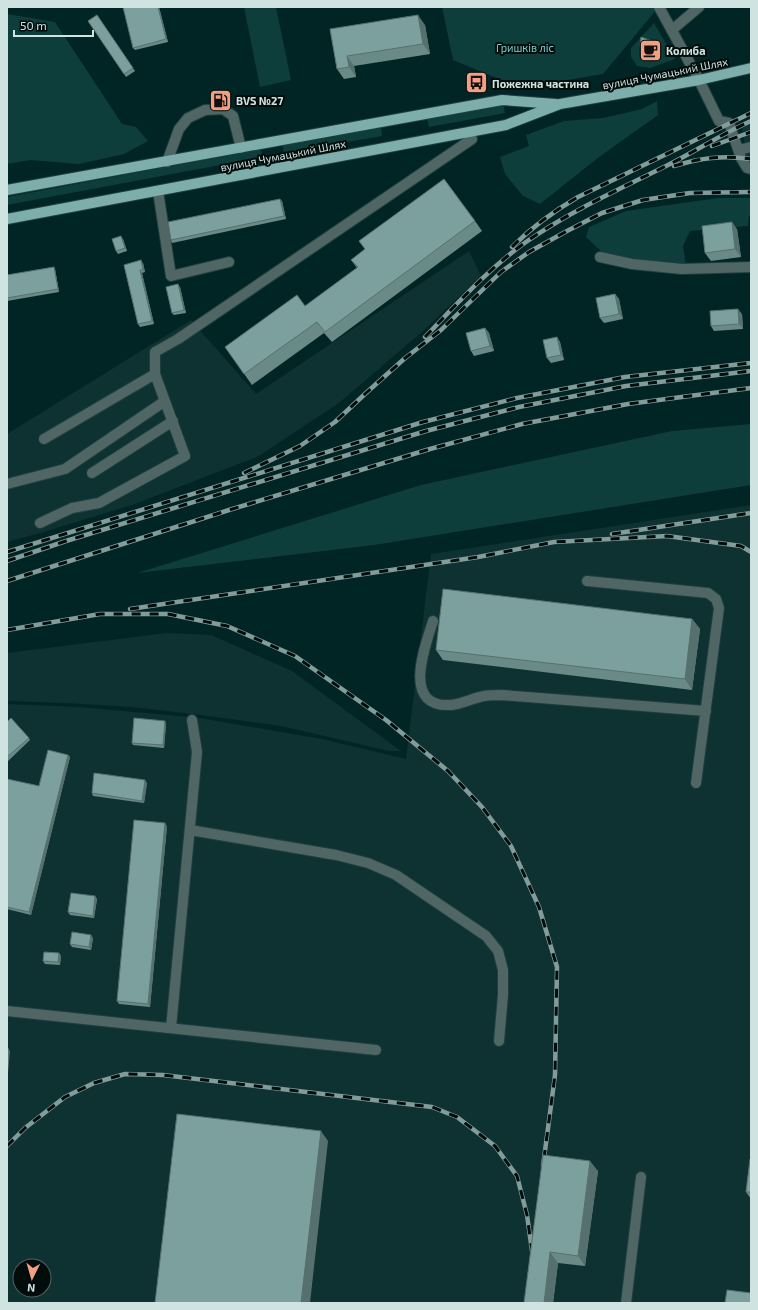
<svg xmlns="http://www.w3.org/2000/svg" width="758" height="1310" font-family="'Exo 2',sans-serif">
<style>
.built{fill:#0e3231;fill-rule:evenodd}
.green{fill:#0d3e3c}
.lines{fill:none;stroke-linecap:round;stroke-linejoin:round}
.minor-casing{stroke:#1d403e;stroke-width:12}
.major-casing{stroke:#1d403e;stroke-width:12}
.minor{stroke:#4f6665;stroke-width:10}
.major{stroke:#7daeab;stroke-width:10}
.rail-casing{stroke:#819c9a;stroke-width:4.5}
.rail{stroke:#010c0b;stroke-width:3;stroke-dasharray:9;stroke-linecap:butt}
.wall{fill:#6a8a88}
.shaded-wall{fill:#56706f}
.building{fill:#7ba09e;stroke:#56706f}
.labels{text-anchor:middle;dominant-baseline:central;stroke-width:4;stroke-linejoin:round;paint-order:stroke}
.park-label{font-size:11px;fill:#77d6d1;stroke:#010c0b}
.poi-label{font-size:11px;font-weight:bold;fill:#cfe3e1;stroke:#010c0b;text-anchor:start}
.street-label{font-size:11px;fill:#cfe3e1;stroke:#010c0b}
</style>
<rect width="100%" height="100%" fill="#002524"/>
<path class="built" d="M751 123V166H748L742 128Z
M469 251 481 276 423 331 339 403 259 456 135 504 44 532 7 542V434L191 320 256 394Z
M751 505V1303H7V704L79 707 200 718 322 739 406 759 431 554ZM20 1266H44V1290H20Z
M167 633 211 635 292 671 401 751H389L281 726 201 715 132 707 66 703 7 701V653Z"/>
<path class="green" d="M244 7H276L291 80 260 87Z
M442 7H655L657 9 603 74 521 88 453 60Z
M7 14 55 22 122 124 136 127 148 141 124 154 79 164 30 160 7 164Z
M654 23 675 59 650 68 637 66 631 57V48Z
M657 101 658 115 599 157 540 204 523 196 505 174 500 157 529 146 526 135 564 121 603 118 642 109Z
M503 104 505 113 429 127 427 118Z
M381 127 382 136 284 153 282 144Z
M261 149 262 157 7 205V197Z
M718 198H751V216H749L748 226 690 231 683 246 686 265 635 262 605 255 586 237 589 227 626 211Z
M751 424V485L374 545 137 573 421 485 672 431Z"/>
<g class="lines">
<defs>
<path id="minor" d="M659 7 699 80 719 121 729 123 741 158 747 168 751 169
M672 30 699 7
M739 150 751 147
M167 162 179 129 188 118 205 110 223 109 233 116 241 148
M158 191 171 276 229 262
M600 257 632 264 682 269 751 267
M155 374V352L178 339 472 139
M92 473 173 421
M7 484 65 469 165 401
M40 523 72 508 99 503 185 456 155 374 44 439
M587 581 708 593 716 599 719 608 696 783
M433 621C425 647 401 708 451 705 462 704 473 698 484 696 490 695 496 695 502 695L706 711
M190 830 336 855 368 863 396 875 486 936 498 951 503 970V995L499 1041
M7 1011 376 1050
M171 1028 197 752 192 720
M626 1303 641 1177"/>
<path id="major" d="M7 190 502 100 556 104
M7 219 506 125 560 104 699 80 751 68"/>
</defs>
<use href="#minor" class="minor-casing"/>
<use href="#major" class="major-casing"/>
<use href="#minor" class="minor"/>
<use href="#major" class="major"/>
<defs>
<path id="rail" d="M712 146 751 132
M674 166C701 158 722 155 751 159
M512 247C532 227 554 211 578 197L751 113
M425 337C457 304 488 269 526 242 570 211 620 189 668 165 696 151 722 134 751 121
M244 473 300 446 335 422 366 393 404 359 441 330 501 272 529 252 567 231 602 213 643 200 690 193 751 192
M612 534 751 513
M7 552 423 422 517 398 625 377 751 363
M7 561 66 541 426 431 519 407 626 386 751 371
M7 581 229 510 430 449 522 424 628 404 751 388
M130 609 478 557 554 542 667 536 741 546 751 552
M7 630 100 614H168L227 626 295 656 386 720 448 771 482 807 511 846 539 907 557 967 555 1075 543 1166
M7 1146 25 1128 65 1097 94 1083 125 1074 163 1075 432 1107 457 1117 495 1146 517 1176 527 1215 532 1251"/>
</defs>
<use href="#rail" class="rail-casing"/>
<use href="#rail" class="rail"/>
</g>
<path class="wall" d="M159 7 168 42 135 50 133 48Z
M97 15 135 71 126 77 88 21Z
M425 25 430 54 354 66 356 77 344 79 337 69 330 29Z
M640 47 658 48 659 53 657 57 652 59 646 55Z
M282 201 286 219 172 243 171 240Z
M475 221 482 231 332 342 324 333 252 385 225 347 305 306 357 268 351 260 365 250Z
M737 229 741 257 711 261 705 253Z
M123 239 127 251 118 254 116 251Z
M143 263 145 272 142 273 154 324 140 327 138 324 124 265Z
M55 269 59 292 7 301V275Z
M180 287 186 313 174 315 172 313Z
M615 294 619 299 623 319 604 323 600 318Z
M742 314 743 329 714 331 711 326Z
M485 328 489 333 494 351 474 356 471 351Z
M557 337 560 342 564 360 551 363 547 358Z
M692 619 700 629 692 690 443 660 436 650Z
M7 722 29 738 30 740 7 762Z
M166 724 164 748 133 745 132 743Z
M68 755 70 757 31 915 7 909V779L39 786Z
M147 783 144 803 93 796 92 793Z
M167 826 150 1007 119 1004 117 1001Z
M95 896 97 899 94 918 70 915 68 912Z
M93 938 91 950 72 947 70 944Z
M59 953 61 956 60 965 45 964 43 961Z
M543 1155 598 1171 585 1266 558 1263 553 1303H524Z
M751 1159V1199L746 1192Z"/>
<path class="shaded-wall" d="M158 7H159L168 42 166 39Z
M418 15 425 25 430 54 423 44Z
M652 41 658 48 659 53 657 57 651 49Z
M347 56 354 66 356 77 349 67Z
M280 199 282 201 286 219 284 216Z
M732 222 737 229 741 257 735 249Z
M121 236 123 239 127 251 125 248Z
M141 260 143 263 145 272 143 270Z
M54 267 55 269 59 292 58 289Z
M140 270 142 273 154 324 152 321Z
M178 284 180 287 186 313 184 310Z
M615 294 619 299 623 319 619 314Z
M738 309 742 314 743 329 739 324Z
M485 328 489 333 494 351 490 346Z
M557 337 560 342 564 360 561 355Z
M692 619 700 629 692 690 685 679Z
M165 721 166 724 164 748 163 745Z
M68 755 70 757 31 915 29 912Z
M145 780 147 783 144 803 142 801Z
M165 823 167 826 150 1007 148 1004Z
M95 896 97 899 94 918 93 916Z
M91 935 93 938 91 950 89 947Z
M59 953 61 956 60 965 58 962Z
M8 1048 10 1051 7 1085V1063Z
M321 1131 328 1141 310 1303H301Z
M590 1161 598 1171 585 1266 578 1256Z
M550 1252 558 1263 553 1303H544Z"/>
<path class="building" d="M123 7H158L166 39 133 48Z
M97 15 133 68 124 74 88 21Z
M418 15 423 44 347 56 349 67 337 69 330 29Z
M641 37 652 41 654 46 651 49 646 51 640 47Z
M444 179 475 221 325 332 317 322 244 374 225 347 297 295 305 306 358 267 351 260 365 249 359 241Z
M280 199 284 216 171 240 168 222Z
M732 222 735 249 705 253 702 226Z
M121 236 125 248 116 251 112 239Z
M141 260 143 270H140L152 321 138 324 124 265Z
M54 267 58 289 7 298V275Z
M178 284 184 310 172 313 166 287Z
M615 294 619 314 600 318 596 298Z
M738 309 739 324 711 326 710 311Z
M485 328 490 346 471 351 466 333Z
M557 337 561 355 547 358 543 340Z
M443 589 692 619 685 679 436 650Z
M11 718 29 738 7 757V722Z
M134 718 165 721 163 745 132 743Z
M48 750 68 755 29 912 7 907V779L39 786Z
M94 773 145 780 142 801 92 793Z
M134 820 165 823 148 1004 117 1001Z
M71 893 95 896 93 916 68 912Z
M72 932 91 935 89 947 70 944Z
M44 952 59 953 58 962 43 961Z
M7 1048H8L7 1063Z
M177 1114 321 1131 301 1303H155Z
M543 1155 590 1161 578 1256 550 1252 544 1303H524Z
M750 1159H751V1192H746Z
M727 1290 751 1293V1303H725Z"/>
<defs>
<symbol id="cafe-square" viewBox="-11 -11 22 22"><rect x="-9" y="-9" width="18" height="18" rx="4" fill="#f2a081" stroke="#010c0b"/><path d="M-5.5-4.5H6V0H3Q3 3.5 0 3.5H-2.5Q-5.5 3.5-5.5 0ZM3-3.2v2h1.7v-2ZM-6 4.5H4V6H-6Z" fill="#111"/></symbol>
<symbol id="bus-square" viewBox="-11 -11 22 22"><rect x="-9" y="-9" width="18" height="18" rx="4" fill="#f2a081" stroke="#010c0b"/><path d="M-5-6H5V4H4V6H2V4H-2V6H-4V4H-5ZM-3.5-4V0h7V-4ZM-3.5 1.2v1.5H-2V1.2ZM2 1.2v1.5H3.5V1.2Z" fill="#111"/></symbol>
<symbol id="fuel-square" viewBox="-11 -11 22 22"><rect x="-9" y="-9" width="18" height="18" rx="4" fill="#f2a081" stroke="#010c0b"/><path d="M-5.5-6h7V0h2V4h1.3V-2.5L3-4.5l.8-.8L6-3V5H2.5V1h-1V6h-7ZM-4.2-4.7v3.2H.2V-4.7Z" fill="#111"/></symbol>
</defs>
<g fill-rule="evenodd">
<use href="#cafe-square" x="638" y="38" width="25" height="25"/>
<use href="#bus-square" x="464" y="70" width="25" height="25"/>
<use href="#fuel-square" x="208" y="88" width="25" height="25"/>
</g>
<g class="labels">
<g class="park-label">
<text x="525" y="47">Гришків ліс</text>
</g>
<g class="poi-label">
<text x="666" y="50">Колиба</text>
<text x="492" y="83">Пожежна частина</text>
<text x="236" y="100">BVS №27</text>
</g>
<g class="street-label">
<text transform="translate(665 73) rotate(-11)">вулиця Чумацький Шлях</text>
<text transform="translate(283 155) rotate(-11)">вулиця Чумацький Шлях</text>
</g>
</g>
<rect width="758" height="1310" fill="none" stroke="#cfe3e1" stroke-width="16"/>
<g transform="translate(32 1278) rotate(185)"><circle r="19" fill="#010c0b" stroke="#536261"/>
<path d="M0-3L7 15L0 10L-7 15Z" fill="#f2a081"/>
<text y="-6" font-size="11" font-weight="bold" text-anchor="middle" fill="#cfe3e1">N</text>
</g>
<path d="M14 30v6h79v-6" fill="none" stroke="#cfe3e1" stroke-width="2"/>
<text x="20" y="30" font-size="12" fill="#cfe3e1" stroke="#010c0b" stroke-width="3" paint-order="stroke">50 m</text>
</svg>
